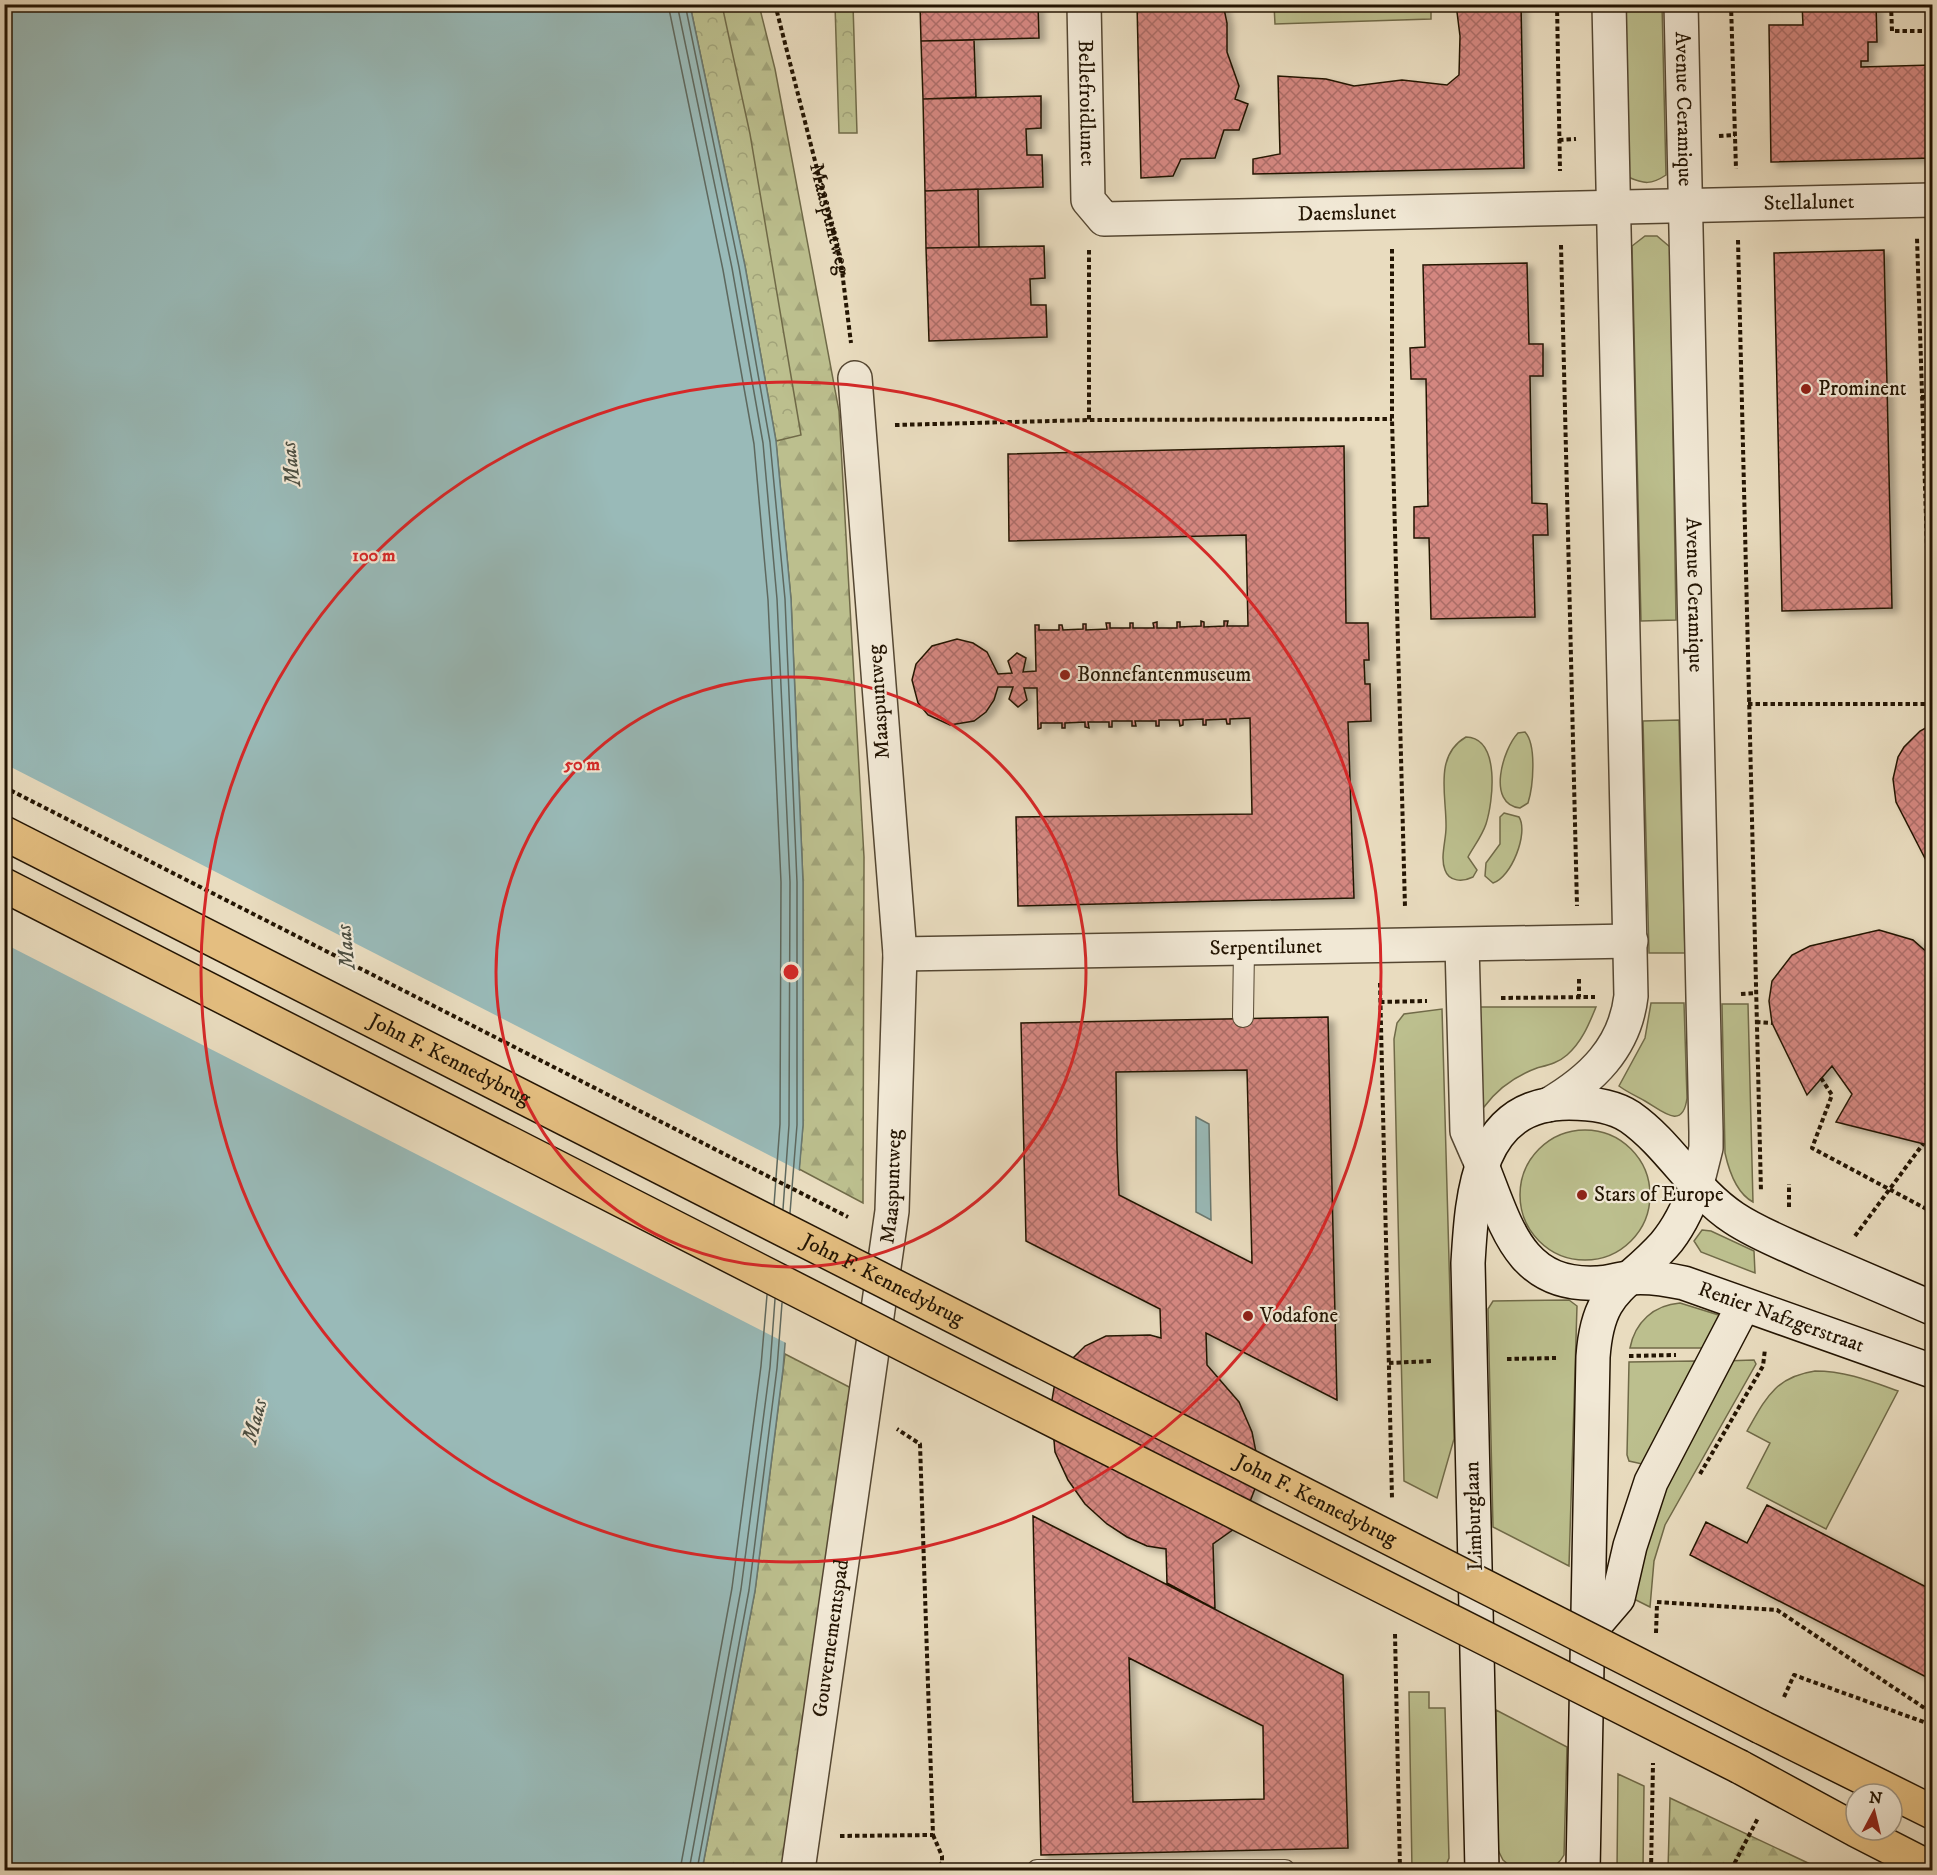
<svg xmlns="http://www.w3.org/2000/svg" width="1937" height="1875" font-family="'IM FELL DW Pica',serif">
<style>
.grass{fill:#bcbf8e;stroke:#706a48;stroke-width:1.5}
.forest{fill:url(#forest-firs);stroke:#706a48;stroke-width:1.5}
.park{fill:url(#park-crowns);stroke:#706a48;stroke-width:1.5}
.water{fill:#99bab8;stroke:#6a7870;stroke-width:1.5}
.pier{fill:#e9dcbf}
.lines{fill:none;stroke-linecap:round;stroke-linejoin:round}
.shore{stroke:#5e685e;stroke-width:1.5}
.building{fill:url(#building-cross-hatch);stroke:#241503;stroke-width:1.5;fill-rule:evenodd;filter:url(#shadow)}
.service-casing{stroke:#554732;stroke-width:22}
.minor-casing{stroke:#554732;stroke-width:36}
.tertiary-casing{stroke:#554732;stroke-width:36}
.secondary-casing{stroke:#241503;stroke-width:36}
.primary-casing{stroke:#241503;stroke-width:36}
.path{stroke:#241503;stroke-width:4;stroke-dasharray:4.5 3;stroke-linecap:butt}
.service{stroke:#f1e8d5;stroke-width:20}
.minor{stroke:#f1e8d5;stroke-width:33}
.tertiary{stroke:#f1e8d5;stroke-width:33}
.secondary{stroke:#f1e8d5;stroke-width:33}
.primary{stroke:#e4be80;stroke-width:33}
.primary-bridge-casing{stroke:#241503;stroke-width:36;stroke-linecap:butt}
.path-bridge{stroke:#241503;stroke-width:4;stroke-dasharray:4.5 3;stroke-linecap:butt}
.primary-bridge{stroke:#e4be80;stroke-width:33}
.ring{fill:none;stroke:#d62828;stroke-width:3}
.poi-dot{fill:#8f2418;stroke:#f1e8d5;stroke-width:2}
.labels{text-anchor:middle;dominant-baseline:central;stroke-width:4.5;stroke-linejoin:round;paint-order:stroke}
.street-label{font-size:21px;fill:#241503;stroke:#f1e8d5}
.poi-label{font-size:21px;fill:#241503;stroke:#f1e8d5;text-anchor:start}
.water-label{font-size:22px;font-style:italic;fill:#4d4f42;stroke:#f1e8d5}
.centre{fill:#d62828;stroke:#f1e8d5;stroke-width:3}
.ring-label{font-size:18px;text-anchor:middle;font-weight:bold;fill:#d62828;stroke:#f1e8d5;stroke-width:4.5;stroke-linejoin:round;paint-order:stroke}
</style>
<defs>
<pattern id="forest-firs" width="22" height="20" patternUnits="userSpaceOnUse" patternTransform="scale(1.5)"><rect width="22" height="20" fill="#bcbf8e"/><path d="M5 1l3.5 6h-7zM16 11l3.5 6h-7z" fill="#a1a379"/></pattern>
<pattern id="park-crowns" width="20" height="18" patternUnits="userSpaceOnUse" patternTransform="scale(1.5)"><rect width="20" height="18" fill="#bcbf8e"/><path d="M2 6a3 3 0 1 1 6 0M12 15a3 3 0 1 1 6 0" fill="none" stroke="#a1a379"/></pattern>
<pattern id="building-cross-hatch" width="8" height="8" patternUnits="userSpaceOnUse" patternTransform="scale(1.5)"><rect width="8" height="8" fill="#d48780"/><path d="M0 0l8 8M0 8l8-8" fill="none" stroke="#ac6d67"/></pattern>
<filter id="shadow"><feDropShadow dx="6" dy="4" stdDeviation="3" flood-color="#0004"/></filter>
</defs>
<rect width="100%" height="100%" fill="#e9dcbf"/>
<filter id="stains"><feTurbulence type="fractalNoise" baseFrequency=".00333" numOctaves="4"/><feColorMatrix values="0 0 0 0 .2 0 0 0 0 .09 0 0 0 0 .02 0 0 0 .5 -.17"/></filter>
<radialGradient id="worn" r=".72"><stop offset=".6" stop-color="#630" stop-opacity="0"/><stop offset="1" stop-color="#630" stop-opacity=".3"/></radialGradient>
<path class="grass" d="M1274 5H1431V19L1275 24Z
M1625 5H1662L1666 175C1651 185 1644 184 1628 177Z
M1645 236H1657L1670 247 1676 620 1641 621 1632 246Z
M1679 720 1685 953H1649L1643 721Z
M1525 732C1537 745 1533 787 1528 803L1520 808C1486 804 1503 749 1518 733Z
M1466 737C1501 738 1493 802 1486 824 1482 836 1474 846 1468 857L1477 870 1473 877C1463 882 1449 882 1445 870 1440 858 1446 840 1446 828 1447 797 1433 756 1466 737Z
M1504 813 1519 817C1529 833 1511 878 1493 883L1485 876 1486 863 1500 844V817Z
M1651 1003H1684L1687 1098C1683 1131 1662 1111 1645 1101 1636 1096 1627 1092 1619 1086L1645 1038Z
M1722 1004H1748L1753 1202C1736 1193 1729 1171 1725 1153Z
M1478 1007H1596C1589 1024 1582 1042 1567 1055 1558 1063 1548 1065 1537 1068 1515 1076 1498 1088 1484 1107H1479Z
M1442 1009 1454 1439 1437 1498 1404 1481 1394 1039 1397 1023 1404 1014Z
M1520 1195a65 65 0 1 1 130 0a65 65 0 1 1-130 0Z
M1702 1230 1711 1231 1754 1251 1755 1273 1701 1252 1694 1241Z
M1569 1300 1577 1306 1569 1566 1493 1527 1488 1309 1493 1301Z
M1680 1303 1725 1317 1709 1348H1630C1635 1322 1654 1305 1680 1303Z
M1754 1360 1756 1364 1665 1525 1654 1561 1650 1607 1632 1598 1648 1523 1723 1361Z
M1695 1361 1699 1362 1642 1464 1629 1461 1627 1455 1629 1362Z
M1815 1371C1845 1371 1870 1381 1898 1391L1826 1529 1747 1488 1770 1443 1747 1431C1766 1398 1775 1377 1815 1371Z
M1409 1692H1429V1708H1445L1449 1858 1444 1870H1412Z
M1496 1710 1567 1747 1564 1855C1553 1875 1536 1871 1515 1870L1503 1860 1498 1850Z
M1618 1774 1644 1786 1643 1870H1617Z"/>
<path class="forest" d="M690 5H759L775 69 839 411 864 857 863 1203 799 1169 803 1125V882L791 599 776 442 745 266Z
M785 1354 853 1389 783 1870H702L755 1591Z
M1670 1798 1823 1870H1668Z"/>
<path class="park" d="M690 5H722L750 134 801 435 776 441 745 266Z
M835 5H853L857 133H839Z"/>
<path class="water" d="M5 5H690L745 266 776 441 791 599 803 882V1125L783 1369 755 1591 702 1870H5Z
M1196 1117 1209 1124 1211 1220 1196 1212Z"/>
<path class="pier" d="M5 764 802 1172 788 1344 5 944Z"/>
<g class="lines">
<path class="shore" d="M668 4 723 270 754 444 768 600 781 882 780 1124 774 1205
M677 4 732 268 763 443 777 599 790 882 789 1125 783 1209
M685 4 739 267 770 442 785 599 797 882V1125L790 1213
M680 1870 732 1588 761 1366 767 1295
M689 1870 741 1589 770 1367 775 1299
M697 1870 749 1590 777 1368 782 1303"/>
</g>
<path class="building" d="M920 4 1038 5 1039 38 921 41Z
M1137 4H1223L1227 23V52L1239 86 1235 99 1248 104 1239 130H1224L1215 158 1181 159 1173 176 1141 178Z
M1456 4H1521L1524 168 1253 174V159L1280 154 1278 76 1326 79 1354 86 1402 80 1447 85 1459 75 1460 36Z
M1802 4H1876L1877 42H1868V61H1861V67L1932 65V158L1771 162 1769 25H1803Z
M974 40 976 97 923 99 921 41Z
M1041 96V128L1026 129 1027 155H1042L1043 187 925 191 923 99Z
M978 189 979 247 926 248 925 191Z
M1044 246 1045 278 1030 279 1031 305H1046L1047 337 929 341 926 248Z
M1884 250 1892 608 1782 611 1774 253Z
M1527 263 1529 344H1543V376H1530L1532 503 1547 504 1548 535H1533L1535 617 1431 619 1429 538H1414V507L1428 506 1426 379H1411L1410 348 1425 347 1423 265Z
M1344 446 1346 623H1368L1369 660H1364L1365 684H1370L1371 721 1348 722 1354 898 1018 906 1016 817 1252 814 1250 718 1230 719V724H1227L1226 719 1206 720V725H1203V719L1183 720V725L1180 726 1179 720H1159V726H1156V721H1135L1136 726H1132V721H1112V727H1109V722H1088L1089 728 1085 727V722L1065 723V728H1062V723H1041V728L1038 729 1037 688H1024L1027 700 1018 707 1009 699 1013 687H998L994 700 986 712 974 721 950 725 928 715 918 703 912 680 916 664 932 646 957 639 973 643 987 652 998 674 1012 673 1008 661 1017 653 1026 658 1023 672 1036 671 1035 625H1039V630H1059V625H1062L1063 630 1083 629V624H1086V630L1107 629 1106 623H1110V628H1130V623H1133V628H1154L1153 623 1157 622V628H1177V622H1180V627L1201 626V621L1204 622V627L1224 626V621H1228L1227 626H1248L1246 535 1009 541 1008 454Z
M1931 725H1932V872L1896 802 1893 779 1898 757 1904 747 1920 731Z
M1879 930 1913 940 1930 955 1932 950V1070L1925 1084 1932 1086V1146L1836 1122 1852 1094 1832 1066 1807 1095 1772 1023 1769 1001 1772 981 1792 955 1810 946Z
M1328 1017 1337 1400 1206 1333 1207 1365 1239 1402 1252 1432 1257 1457 1256 1486 1246 1512 1234 1529 1213 1544 1215 1609 1167 1583 1166 1549 1147 1546 1127 1537 1107 1524 1085 1504 1068 1480 1055 1452 1051 1406 1054 1388 1064 1367 1085 1346 1106 1336 1150 1335 1161 1338 1160 1309 1026 1241 1021 1023ZM1247 1070 1252 1263 1119 1195 1117 1149 1116 1072Z
M1767 1505 1932 1590V1680L1690 1555 1706 1522 1747 1543Z
M1033 1516 1343 1675 1348 1848 1041 1855ZM1129 1658 1263 1726 1264 1799 1133 1802Z"/>
<g class="lines">
<defs>
<path id="service" d="M1243 1017 1244 948
M1037 1870H1285"/>
<g id="minor">
<path id="s2" d="M1084 4 1088 200 1104 219 1932 200"/>
<path d="M1462 945 1467 1131 1481 1163"/>
<path id="s3" d="M900 954 1631 941"/>
<path id="s4" d="M798 1870 892 1211 900 954 855 378"/>
</g>
<g id="tertiary">
<path id="s5" d="M1681 4 1706 1132V1148L1697 1184"/>
<path d="M1548 1105C1591 1080 1625 1048 1631 996L1609 4"/>
</g>
<g id="secondary">
<path id="s6" d="M1481 1163C1506 1224 1518 1287 1597 1283 1608 1283 1618 1279 1629 1278 1647 1276 1666 1279 1684 1283L1932 1371"/>
<path d="M1588 1633 1618 1598 1630 1546 1651 1482 1743 1306"/>
<path d="M1482 1870 1468 1263C1472 1194 1477 1103 1569 1103 1589 1103 1612 1105 1630 1117 1670 1145 1693 1191 1734 1218 1758 1234 1785 1244 1811 1256 1852 1274 1892 1291 1932 1308"/>
<path d="M1583 1870 1593 1357C1598 1288 1623 1290 1664 1245 1679 1228 1689 1206 1697 1184"/>
</g>
<path id="primary" d="M1761 1727 1932 1812
M1740 1767 1856 1830
M1856 1830 1932 1869"/>
</defs>
<use href="#service" class="service-casing"/>
<use href="#minor" class="minor-casing"/>
<use href="#tertiary" class="tertiary-casing"/>
<use href="#secondary" class="secondary-casing"/>
<use href="#primary" class="primary-casing"/>
<g class="path">
<path id="s1" d="M775 4 841 263 851 343"/>
<path d="M1557 4 1560 171"/>
<path d="M1731 4 1736 169"/>
<path d="M1891 4 1892 31H1932"/>
<path d="M1719 136 1735 135"/>
<path d="M1559 140 1576 139"/>
<path d="M1738 240 1761 1192"/>
<path d="M1561 245 1577 906"/>
<path d="M1392 249V419L1405 907"/>
<path d="M1089 250V420"/>
<path d="M1921 397H1932"/>
<path d="M895 425 1089 420 1392 419"/>
<path d="M1748 704H1932L1917 238"/>
<path d="M1579 979V997"/>
<path d="M1380 983 1392 1498"/>
<path d="M1741 994 1756 993"/>
<path d="M1501 998 1595 997"/>
<path d="M1380 1002 1427 1001"/>
<path d="M1756 1022 1772 1023"/>
<path d="M1821 1078 1832 1095 1812 1148 1932 1212"/>
<path d="M1789 1207V1184"/>
<path d="M1855 1236 1923 1144"/>
<path d="M1629 1356 1676 1355"/>
<path d="M1507 1359 1556 1358"/>
<path d="M1389 1363 1433 1361"/>
<path d="M1700 1474 1763 1366 1765 1349"/>
<path d="M1657 1602 1777 1610 1932 1713"/>
<path d="M1656 1633 1657 1604"/>
<path d="M1395 1634 1400 1870"/>
<path d="M1784 1697 1794 1675 1932 1725"/>
<path d="M933 1835 942 1856V1863L933 1870"/>
<path d="M840 1836 933 1835 920 1444 897 1429"/>
<path d="M1651 1870 1653 1763"/>
<path d="M1731 1870 1758 1818"/>
</g>
<use href="#service" class="service"/>
<use href="#minor" class="minor"/>
<use href="#tertiary" class="tertiary"/>
<use href="#secondary" class="secondary"/>
<use href="#primary" class="primary"/>
<defs>
<g id="primary-bridge">
<path id="s7" d="M4 833 1761 1727"/>
<path d="M4 885 938 1362 1740 1767"/>
</g>
</defs>
<use href="#primary-bridge" class="primary-bridge-casing"/>
<path class="path-bridge" d="M4 787 848 1217"/>
<use href="#primary-bridge" class="primary-bridge"/>
</g>
<g class="ring">
<circle cx="791" cy="972" r="295"/>
<circle cx="791" cy="972" r="590"/>
</g>
<g class="poi-dot">
<circle cx="1806" cy="389" r="6"/>
<circle cx="1065" cy="675" r="6"/>
<circle cx="1582" cy="1195" r="6"/>
<circle cx="1248" cy="1316" r="6"/>
</g>
<g class="labels">
<g class="street-label">
<text stroke="none"><textPath href="#s2" startOffset="99">Bellefroidlunet</textPath></text>
<text stroke="none"><textPath href="#s5" startOffset="105">Avenue Ceramique</textPath></text>
<text stroke="none"><textPath href="#s2" startOffset="926">Stellalunet</textPath></text>
<text stroke="none"><textPath href="#s2" startOffset="464">Daemslunet</textPath></text>
<text stroke="none"><textPath href="#s1" startOffset="222">Maaspuntweg</textPath></text>
<text stroke="none"><textPath href="#s5" startOffset="591">Avenue Ceramique</textPath></text>
<text transform="translate(879 702) rotate(-94)">Maaspuntweg</text>
<text stroke="none"><textPath href="#s3" startOffset="366">Serpentilunet</textPath></text>
<text stroke="none"><textPath href="#s7" startOffset="500">John F. Kennedybrug</textPath></text>
<text stroke="none"><textPath href="#s4" startOffset="690">Maaspuntweg</textPath></text>
<text stroke="none"><textPath href="#s7" startOffset="986">John F. Kennedybrug</textPath></text>
<text stroke="none"><textPath href="#s6" startOffset="374">Renier Nafzgerstraat</textPath></text>
<text stroke="none"><textPath href="#s7" startOffset="1472">John F. Kennedybrug</textPath></text>
<text transform="translate(1474 1516) rotate(-92)">Limburglaan</text>
<text stroke="none"><textPath href="#s4" startOffset="234">Gouvernementspad</textPath></text>
</g>
<g class="poi-label">
<text x="1818" y="389">Prominent</text>
<text x="1077" y="675">Bonnefantenmuseum</text>
<text x="1594" y="1195">Stars of Europe</text>
<text x="1260" y="1316">Vodafone</text>
</g>
<g class="water-label">
<text transform="translate(291 464) rotate(-97)">Maas</text>
<text transform="translate(346 947) rotate(-96)">Maas</text>
<text transform="translate(255 1421) rotate(-76)">Maas</text>
</g>
</g>
<circle cx="791" cy="972" r="9" class="centre"/>
<g class="ring-label">
<text x="374" y="561">100 m</text>
<text x="582" y="770">50 m</text>
</g>
<rect width="1937" height="1875" fill="none" stroke="#e9dcbf" stroke-width="24"/>
<rect x="6" y="6" width="1925" height="1863" fill="none" stroke="#241503" stroke-width="3"/>
<rect x="12" y="12" width="1913" height="1851" fill="none" stroke="#241503" stroke-width="1.5"/>
<g transform="translate(1874 1812) rotate(7)"><circle r="28" fill="#f1e8d5" stroke="#9f9481" stroke-width="1.5"/>
<path d="M0-4.5L10 22L0 15L-10 22Z" fill="#8f2418"/>
<text y="-9" font-size="16" font-weight="bold" text-anchor="middle" fill="#241503">N</text>
</g>
<rect width="100%" height="100%" filter="url(#stains)"/>
<rect width="100%" height="100%" fill="url(#worn)"/>
</svg>
